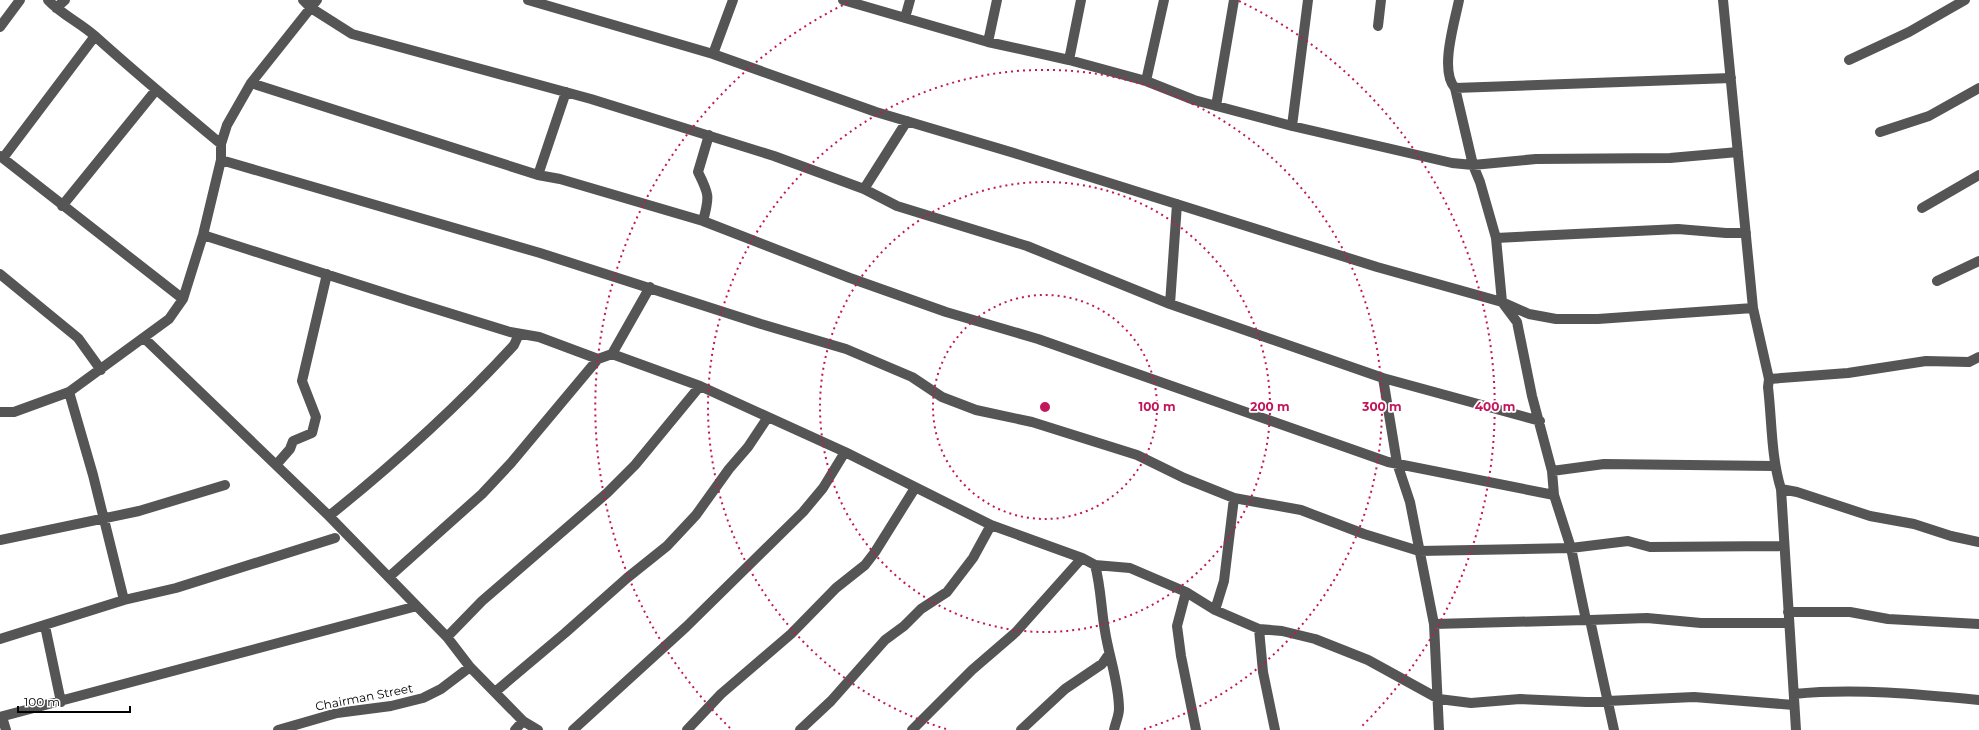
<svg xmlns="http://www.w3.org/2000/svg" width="1979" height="730" font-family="Montserrat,sans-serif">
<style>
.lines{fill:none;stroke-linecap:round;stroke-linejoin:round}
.minor{stroke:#555;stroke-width:10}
.ring{fill:none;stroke:#c2185b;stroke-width:2;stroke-dasharray:2 4}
.labels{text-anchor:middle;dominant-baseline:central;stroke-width:3.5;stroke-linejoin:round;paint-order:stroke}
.street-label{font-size:12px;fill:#000;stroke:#fff}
.centre{fill:#c2185b;stroke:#fff;stroke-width:2}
.ring-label{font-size:12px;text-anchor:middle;font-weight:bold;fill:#c2185b;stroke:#fff;stroke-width:3.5;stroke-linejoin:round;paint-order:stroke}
</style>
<rect width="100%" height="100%" fill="#fff"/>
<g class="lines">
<path class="minor" d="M48 0C62 15 81 23 96 37 137 74 179 109 221 144
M303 0 311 8 352 34 591 99 774 156 864 189 897 206 1027 246 1170 304 1383 378 1540 421
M528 0 713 54 876 112 1014 153 1377 267 1502 302 1529 314 1556 319H1598L1753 308
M843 0 988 42 1069 60 1146 81 1194 100 1292 126 1452 163 1473 165 1536 159 1670 158 1738 152
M1459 0C1455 21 1439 71 1455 88L1473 165 1480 182 1496 238 1502 302 1517 322 1532 396 1552 471 1554 495 1571 548 1586 620H1590L1614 730
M1723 0 1753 308 1769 379 1768 387C1772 421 1771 457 1781 489L1796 730
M56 8 65 0
M905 18 910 0
M1378 26 1381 0
M0 27 20 0
M988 42 997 0
M713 54 733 0
M1069 60 1081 0
M1849 60 1909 32 1965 0
M1146 81 1164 0
M251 83 538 175 560 179 703 221 850 278 946 312 1038 339 1388 462 1554 495
M1455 88 1731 78
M1216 106 1234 0
M1292 126 1308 0
M1880 132 1929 116 1979 88
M0 156 183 299
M3 158 95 36
M221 160 540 253 761 324 846 349 912 377 942 397 976 410 1032 422 1137 455 1184 478 1234 498 1301 510 1364 534 1419 551 1571 548 1628 541 1650 547 1784 546
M538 175 566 92
M864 189 907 121
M62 206 156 90
M1922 208 1979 175
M703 221C710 196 709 194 698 172L709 135
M203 235 410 301 510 332 539 337 598 359 612 354 700 386 735 402 845 452 991 525 1082 558 1095 565 1130 568 1186 592 1215 610 1259 629 1282 631 1315 639 1368 660 1439 699 1471 703 1520 699 1586 702 1694 697 1794 705
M1496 238 1678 229 1726 233H1746
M0 274 78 338 101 370
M1937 281 1979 261
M1170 304 1177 204
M144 338 329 516 447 637 470 667 523 721 538 730
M612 354 650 287
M1383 378 1397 463 1410 502 1434 624 1439 730
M1769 379 1848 373 1926 361 1969 362 1979 357
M69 392 93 475 124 600
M0 412H14L69 392 169 319 183 299 203 235 221 160V144L227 125 251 83 317 0
M276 465 290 449 293 441 312 433 316 417 302 381 327 274
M1552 471 1604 464 1774 466
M1781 489 1797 492 1870 516 1914 524 1951 536 1979 542
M329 516C395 463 457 407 514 345L519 334
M0 540 139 511 225 485
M1095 565C1101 587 1101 609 1105 631 1109 657 1119 683 1119 709 1119 716 1115 724 1114 730
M389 577 482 494 511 463 598 359
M1186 592 1177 626 1181 656 1196 730
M1215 610 1224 581 1234 498
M1788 612H1850L1888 619 1979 624
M1590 620 1647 618 1701 623H1789
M1434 624 1586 620
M45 626 61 702
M1259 629 1263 672 1275 730
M447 637 482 601 607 493 635 465 700 386
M0 639 124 600 176 588 335 538
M495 692 565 633 627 578 667 546 696 515 729 469 748 447 768 417
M1794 694C1855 688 1918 694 1979 700
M0 717 417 606
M2 717 6 730
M278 730 337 713 391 706 423 698 441 689 470 667
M515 730 523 721
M573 730 686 627 803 512 823 488 845 452
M687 730 721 694 791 634 836 588 865 565 875 552 915 488
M800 730 831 701 885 640 904 626 921 609 947 592 973 558 991 525
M912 730 972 670 1016 632 1082 558
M1021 730 1065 689 1102 664 1109 654"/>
</g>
<g class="ring">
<circle cx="1045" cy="407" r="112"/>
<circle cx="1045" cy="407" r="225"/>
<path d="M946 729A337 337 0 1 1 1144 729"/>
<path d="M730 728A450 450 0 0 1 851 1M1239 1A450 450 0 0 1 1360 728"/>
</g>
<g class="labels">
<g class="street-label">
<text transform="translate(364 697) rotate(-11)">Chairman Street</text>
</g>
</g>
<circle cx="1045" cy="407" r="6" class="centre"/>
<g class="ring-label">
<text x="1157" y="411">100 m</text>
<text x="1270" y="411">200 m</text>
<text x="1382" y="411">300 m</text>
<text x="1495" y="411">400 m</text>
</g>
<path d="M18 706v6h112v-6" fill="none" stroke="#000000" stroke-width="2"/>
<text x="24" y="706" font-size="12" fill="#000000" stroke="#ffffff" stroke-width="3" paint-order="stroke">100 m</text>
</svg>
